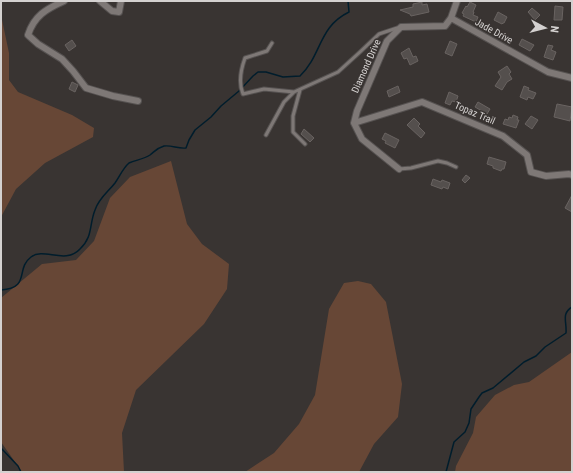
<svg xmlns="http://www.w3.org/2000/svg" width="573" height="473" font-family="'Roboto Condensed',sans-serif">
<style>
.green{fill:#674736}
.lines{fill:none;stroke-linecap:round;stroke-linejoin:round}
.stream{stroke:#001d2c;stroke-width:1.5}
.building{fill:#544f4d;stroke:#696361}
.service-casing{stroke:#565251;stroke-width:5}
.minor-casing{stroke:#565251;stroke-width:8}
.service{stroke:#7e7876;stroke-width:3}
.minor{stroke:#7e7876;stroke-width:6}
.labels{text-anchor:middle;dominant-baseline:central;stroke-width:3;stroke-linejoin:round;paint-order:stroke}
.street-label{font-size:10px;fill:#d4d1d0;stroke:#393432}
</style>
<rect width="100%" height="100%" fill="#393432"/>
<path class="green" d="M1 15 9 53V80L18 92 72 115 94 128 93 137 45 163 16 189 1 217Z
M171 161 187 224 202 244 229 264 227 289 204 324 136 390 122 433 124 472H22L1 442V298L42 264 76 260 94 241 110 198 130 177Z
M358 281 371 284 386 302 402 384 398 417 374 444 359 472H245L274 453 299 424 315 395 329 309 344 283Z
M572 352V472H455L456 466 473 433 476 417 495 395 514 385 529 382Z"/>
<g class="lines">
<path class="stream" d="M1 290C31 288 15 269 31 257 44 247 65 265 80 249 93 237 89 225 95 210 99 198 108 192 115 183 120 176 123 168 129 163 136 160 144 159 150 155 155 151 157 148 164 146 172 145 178 149 186 148L189 140 195 130 211 117 221 106 239 91 253 76 258 72H266L283 77 300 76C322 55 318 27 349 12L348 1
M1 448 18 466 21 472
M446 472 454 442 465 432 469 423 471 409 479 397 482 393 493 388 524 362 536 356 545 347 566 333C567 321 561 314 572 307"/>
</g>
<path class="building" d="M422 2V5L427 4 429 12 411 16 410 14 400 10 413 7V4Z
M470 2 476 5 473 12H474L473 15 478 17 476 22 463 16 464 14 462 13 466 6 467 7Z
M555 6 563 7 562 20H554Z
M532 8 540 15 535 20 528 12Z
M498 12 507 17 504 23H503L502 24 494 20Z
M522 39 534 45 530 51 519 45Z
M72 40 76 46 69 51 65 45Z
M450 41 457 44 452 56 445 53Z
M548 45 553 46 551 50 556 52 553 60 544 57Z
M409 48 413 57 416 56 418 61 410 65 407 58 404 59 401 53Z
M507 66 511 72 509 74 512 79 507 82 502 90 495 86 501 77 498 72Z
M72 82 78 85 75 92 69 89Z
M398 86 400 92 389 97 387 91Z
M524 86 529 88 528 90 536 93 533 99 528 97 527 100 520 97Z
M449 92 458 96 456 102 452 101 450 105 445 103Z
M478 102 490 109 487 114 475 107Z
M557 104 572 107 570 121 554 117Z
M513 115 518 117 517 120H519L516 128 503 124 505 119 508 120 509 117 512 118Z
M531 116 538 120 532 129 525 124Z
M414 118 420 124 418 126 425 133 421 138 407 125Z
M304 129 314 138 310 142 301 134Z
M385 133 399 140 395 148 385 143 386 141 382 139Z
M489 157 506 162 504 169H502L501 171 493 168V166L487 164Z
M466 175 470 178 465 183 462 180Z
M433 179 441 182 442 180 450 183 448 189 443 187 442 189 431 185Z
M572 195V212L565 208Z"/>
<g class="lines">
<defs>
<path id="service" d="M272 43 267 51 245 58C241 69 238 82 243 94L264 89 294 92
M300 90 293 116V132L305 144
M266 135 284 102 294 92 338 72 360 52 379 34 397 28
M399 169 411 168 438 161 447 163 456 167"/>
<path id="minor" d="M64 1C46 9 34 16 28 35L38 44 62 59 73 71 86 88 113 96 138 101
M100 1 112 11 119 12 121 1
M451 18 548 72 572 78
M354 123 422 102 503 136 527 155 531 172 546 176 569 174 572 175
M399 169 362 139 354 123 357 111 387 41 401 27 445 26 451 18 457 1"/>
</defs>
<use href="#service" class="service-casing"/>
<use href="#minor" class="minor-casing"/>
<use href="#service" class="service"/>
<use href="#minor" class="minor"/>
</g>
<g class="labels">
<g class="street-label">
<text transform="translate(494 31) rotate(29)">Jade Drive</text>
<text transform="translate(366 66) rotate(-66)">Diamond Drive</text>
<text transform="translate(475 113) rotate(23)">Topaz Trail</text>
</g>
</g>
<rect width="573" height="473" fill="none" stroke="#d4d1d0" stroke-width="4"/>
<g transform="translate(545 28) rotate(97)" stroke="#393432" stroke-width="3" paint-order="stroke">
<path d="M0-3L7 15L0 10L-7 15Z" fill="#d4d1d0"/>
<text y="-6" font-size="11" font-weight="bold" text-anchor="middle" fill="#d4d1d0">N</text>
</g>
</svg>
